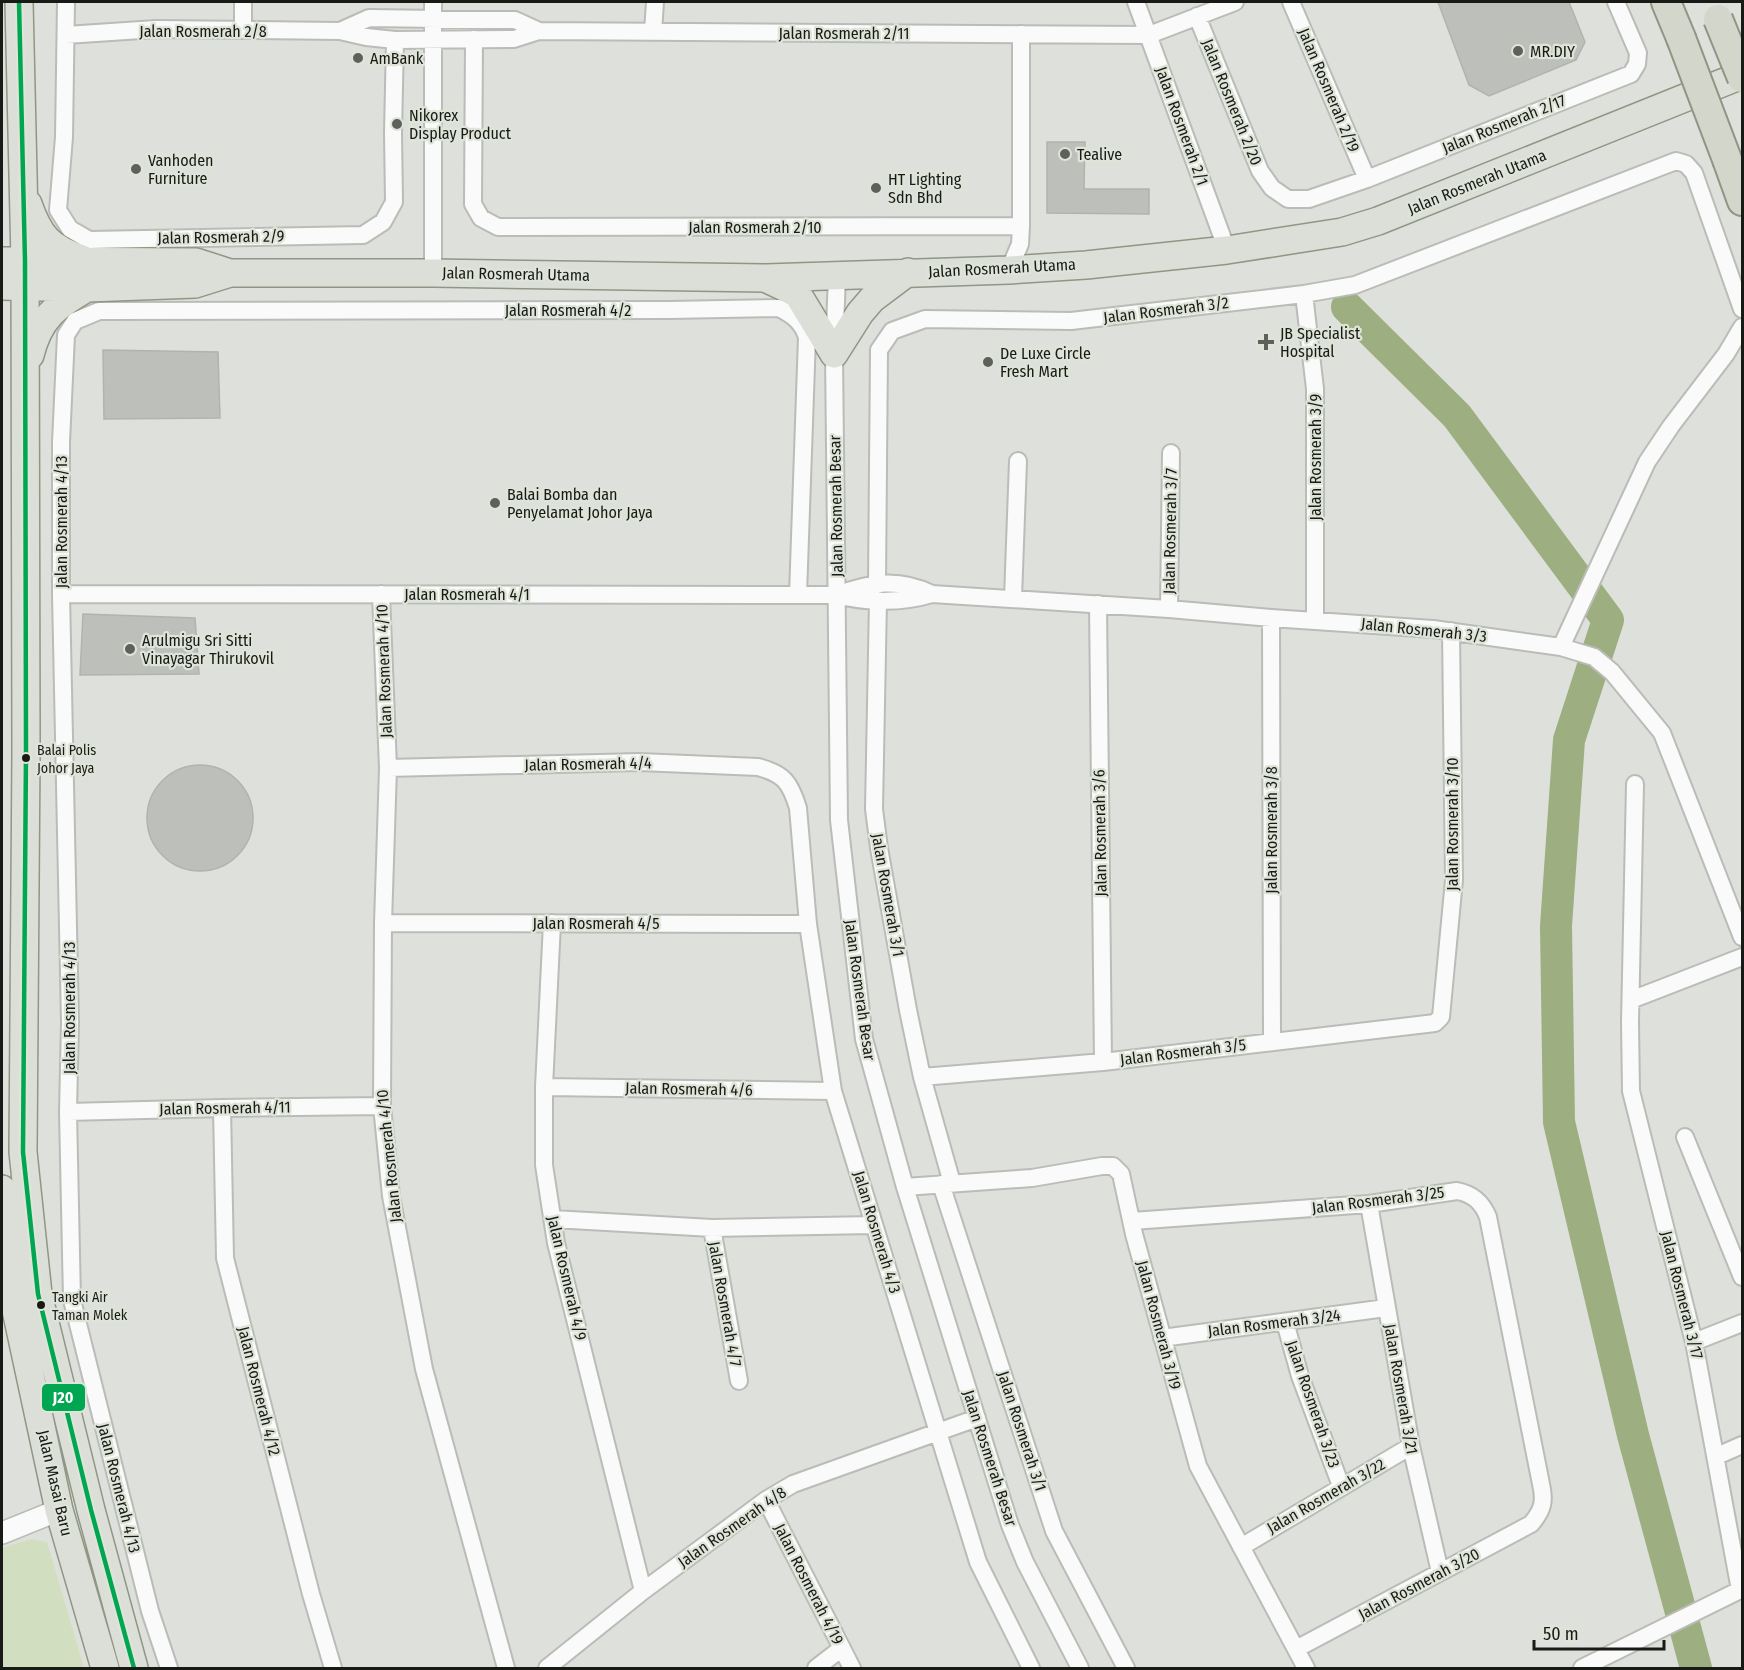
<svg xmlns="http://www.w3.org/2000/svg" width="1744" height="1670" font-family="'Fira Sans Condensed',sans-serif">
<style>
.green{fill:#d2dec0}
.lines{fill:none;stroke-linecap:round;stroke-linejoin:round}
.river{stroke:#9dae80;stroke-width:32}
.building{fill:#bdbfbb;stroke:#b0b3ae;stroke-width:1.5}
.minor-casing{stroke:#b9bcb7;stroke-width:20}
.tertiary-casing{stroke:#b9bcb7;stroke-width:24}
.primary-casing{stroke:#8f9684;stroke-width:30}
.trunk-casing{stroke:#8f9684;stroke-width:32}
.minor{stroke:#fafafa;stroke-width:16}
.tertiary{stroke:#fafafa;stroke-width:21}
.primary{stroke:#dcdfd7;stroke-width:27}
.trunk{stroke:#d2d6cb;stroke-width:28}
.trunk-bridge-casing{stroke:#8f9684;stroke-width:32;stroke-linecap:butt}
.trunk-bridge{stroke:#d2d6cb;stroke-width:28}
.bus-1-casing{stroke:#dfe4d8;stroke-width:9}
.bus-1{stroke:#00a651;stroke-width:4.5}
.poi-dot{fill:#5d605b;stroke:#dfe4d8;stroke-width:2}
.bus-dot{fill:#181a16;stroke:#dfe4d8;stroke-width:2}
.labels{text-anchor:middle;dominant-baseline:central;stroke-width:4.5;stroke-linejoin:round;paint-order:stroke}
.bus-label{font-size:14px;fill:#181a16;stroke:#dfe4d8;text-anchor:start}
.street-label{font-size:16px;fill:#181a16;stroke:#dfe4d8}
.poi-label{font-size:16px;fill:#181a16;stroke:#dfe4d8;text-anchor:start}
.line-badge{stroke:#dfe4d8;stroke-width:2}
.badge-label{font-size:16px;text-anchor:middle;font-weight:bold;fill:#fff}
</style>
<rect width="100%" height="100%" fill="#dee1db"/>
<path class="green" d="M31 1539 47 1542 84 1668H2V1548Z"/>
<g class="lines">
<path class="river" d="M1347 307 1457 416 1608 620 1569 740 1556 926 1559 1122 1633 1435 1696 1668"/>
</g>
<path class="building" d="M1438 2H1569L1585 42 1576 60 1489 96 1469 85Z
M1047 142H1085L1084 189H1149V214L1047 213Z
M103 350 218 352 220 418 104 419Z
M83 614 195 618 199 674 80 675Z
M147 818a53 53 0 1 1 106 0a53 53 0 1 1-106 0Z"/>
<g class="lines">
<defs>
<path id="minor" d="M66 2 64 137 58 210 70 229 89 240 363 235 383 222 394 202 393 133 395 40
M433 2V273
M1136 2 1227 250
M1291 2 1367 179
M1197 16 1260 171 1272 188 1288 199H1309L1367 179 1631 74 1637 64 1638 53 1616 2
M243 30V2
M340 31 369 18 515 20 539 31
M653 32 655 2
M66 35 156 29 340 31 366 37 395 40 514 39 539 31 1149 35 1235 2
M474 39 473 204 481 218 498 227 1021 226
M1009 270 1020 244 1021 226V34
M837 275 834 354 839 820 864 1039 905 1187 1010 1525 1025 1562 1080 1668
M1304 294 1315 389V620
M877 584 879 350 892 331 925 319 1071 321 1304 294 1355 285 1676 161 1686 164 1694 173 1742 309
M61 594 837 595C867 603 902 603 932 594
M381 594 388 768 383 923 382 1106 391 1196 424 1369 506 1668
M837 595C870 582 899 578 932 594L1169 609 1271 618 1433 629 1561 647 1594 657 1612 672 1662 733 1742 937
M1013 598 1018 461
M878 600 874 809 879 848 908 1010 922 1077 952 1183
M1098 604 1103 1062
M1169 609 1171 453
M1271 618 1272 1042
M1561 647 1647 462 1671 426 1726 354 1742 327
M388 768 640 762 758 767C784 774 790 782 798 808L808 924 833 1091 978 1562 1031 1668
M1635 784 1630 1022 1631 1091 1694 1342 1740 1590
M383 923 808 924
M552 923 544 1087V1165L556 1243 643 1591
M1631 1000 1742 957
M922 1077 1103 1062 1435 1023 1441 1017 1454 880 1451 631
M544 1087 833 1091
M222 1108 225 1258 311 1594 333 1668
M68 1112 222 1108 382 1106
M1685 1137 1742 1277
M941 1184 1054 1531 1126 1668
M905 1187 1032 1178 1102 1166H1113L1121 1174 1134 1234 1198 1466 1306 1668
M1369 1204 1411 1446 1440 1572
M553 1219 712 1228 874 1225
M1132 1221 1369 1204 1457 1191C1473 1194 1482 1202 1488 1217L1541 1484C1545 1501 1543 1510 1531 1524L1296 1649
M712 1228 739 1381
M1285 1322 1300 1376 1341 1486
M1162 1338 1386 1308
M1694 1342 1742 1323
M1717 1456 1742 1445
M766 1500 852 1668
M1241 1547 1411 1446
M169 1668 150 1611 72 1300 68 1112 70 1022 61 594V442L66 335 75 321 99 311 669 310 779 308C793 315 802 322 807 337L798 595
M547 1668 643 1591 766 1500 793 1484 977 1418
M816 1668 842 1648
M1582 1668 1742 1589"/>
<path id="tertiary" d="M2 1533 59 1510"/>
<path id="primary" d="M19 2 25 261 26 752 23 1152 38 1294 91 1510 134 1668
M28 204C39 236 49 248 82 259
M2 261 196 262 230 273
M767 279 797 293 834 354 860 313 872 299 908 272
M2 286 87 288 195 284 230 273H433L766 278 1009 270 1086 265 1227 250 1342 232 1378 221 1742 75
M30 355C39 319 55 306 87 288
M2 1189 10 1282 59 1510 105 1668"/>
<path id="trunk" d="M1666 2 1681 38
M1728 162 1742 201"/>
</defs>
<use href="#minor" class="minor-casing"/>
<use href="#tertiary" class="tertiary-casing"/>
<use href="#primary" class="primary-casing"/>
<use href="#trunk" class="trunk-casing"/>
<use href="#minor" class="minor"/>
<use href="#tertiary" class="tertiary"/>
<use href="#primary" class="primary"/>
<use href="#trunk" class="trunk"/>
<defs>
<path id="trunk-bridge" d="M1718 19 1742 78
M1681 38 1728 162"/>
</defs>
<use href="#trunk-bridge" class="trunk-bridge-casing"/>
<use href="#trunk-bridge" class="trunk-bridge"/>
<defs>
<path id="bus-1" d="M19 2 25 261 26 752 23 1152 38 1294 91 1510 134 1668"/>
</defs>
<use href="#bus-1" class="bus-1-casing"/>
<use href="#bus-1" class="bus-1"/>
</g>
<g class="poi-dot">
<circle cx="1518" cy="51" r="6"/>
<circle cx="358" cy="58" r="6"/>
<circle cx="397" cy="124" r="6"/>
<circle cx="1065" cy="154" r="6"/>
<circle cx="136" cy="169" r="6"/>
<circle cx="876" cy="188" r="6"/>
<path d="M1263 333h6v6h6v6h-6v6h-6v-6h-6v-6h6z"/>
<circle cx="988" cy="362" r="6"/>
<circle cx="495" cy="503" r="6"/>
<circle cx="130" cy="649" r="6"/>
</g>
<g class="bus-dot">
<circle cx="26" cy="758" r="5"/>
<circle cx="41" cy="1305" r="5"/>
</g>
<g class="labels">
<g class="bus-label">
<text x="37" y="750">Balai Polis<tspan x="37" dy="18">Johor Jaya</tspan></text>
<text x="52" y="1297">Tangki Air<tspan x="52" dy="18">Taman Molek</tspan></text>
</g>
<g class="street-label">
<text x="203" y="31">Jalan Rosmerah 2/8</text>
<text x="844" y="33">Jalan Rosmerah 2/11</text>
<text transform="translate(1329 90) rotate(67)">Jalan Rosmerah 2/19</text>
<text transform="translate(1232 102) rotate(68)">Jalan Rosmerah 2/20</text>
<text transform="translate(1504 124) rotate(-22)">Jalan Rosmerah 2/17</text>
<text transform="translate(1182 126) rotate(70)">Jalan Rosmerah 2/1</text>
<text transform="translate(1477 182) rotate(-22)">Jalan Rosmerah Utama</text>
<text x="755" y="227">Jalan Rosmerah 2/10</text>
<text transform="translate(221 237) rotate(-1)">Jalan Rosmerah 2/9</text>
<text transform="translate(1002 268) rotate(-3)">Jalan Rosmerah Utama</text>
<text transform="translate(516 274) rotate(1)">Jalan Rosmerah Utama</text>
<text x="568" y="310">Jalan Rosmerah 4/2</text>
<text transform="translate(1166 310) rotate(-7)">Jalan Rosmerah 3/2</text>
<text transform="translate(1315 457) rotate(-90)">Jalan Rosmerah 3/9</text>
<text transform="translate(836 506) rotate(-91)">Jalan Rosmerah Besar</text>
<text transform="translate(61 522) rotate(-90)">Jalan Rosmerah 4/13</text>
<text transform="translate(1170 531) rotate(-89)">Jalan Rosmerah 3/7</text>
<text x="467" y="594">Jalan Rosmerah 4/1</text>
<text transform="translate(1424 630) rotate(6)">Jalan Rosmerah 3/3</text>
<text transform="translate(384 671) rotate(-92)">Jalan Rosmerah 4/10</text>
<text transform="translate(588 764) rotate(-1)">Jalan Rosmerah 4/4</text>
<text transform="translate(1452 824) rotate(-90)">Jalan Rosmerah 3/10</text>
<text transform="translate(1271 830) rotate(-90)">Jalan Rosmerah 3/8</text>
<text transform="translate(1100 833) rotate(-91)">Jalan Rosmerah 3/6</text>
<text transform="translate(888 895) rotate(80)">Jalan Rosmerah 3/1</text>
<text x="596" y="923">Jalan Rosmerah 4/5</text>
<text transform="translate(860 990) rotate(82)">Jalan Rosmerah Besar</text>
<text transform="translate(69 1008) rotate(-90)">Jalan Rosmerah 4/13</text>
<text transform="translate(1183 1052) rotate(-7)">Jalan Rosmerah 3/5</text>
<text transform="translate(689 1089) rotate(1)">Jalan Rosmerah 4/6</text>
<text transform="translate(225 1108) rotate(-1)">Jalan Rosmerah 4/11</text>
<text transform="translate(389 1156) rotate(-96)">Jalan Rosmerah 4/10</text>
<text transform="translate(1378 1200) rotate(-7)">Jalan Rosmerah 3/25</text>
<text transform="translate(877 1232) rotate(73)">Jalan Rosmerah 4/3</text>
<text transform="translate(567 1278) rotate(77)">Jalan Rosmerah 4/9</text>
<text transform="translate(1682 1295) rotate(76)">Jalan Rosmerah 3/17</text>
<text transform="translate(725 1304) rotate(80)">Jalan Rosmerah 4/7</text>
<text transform="translate(1274 1323) rotate(-7)">Jalan Rosmerah 3/24</text>
<text transform="translate(1159 1325) rotate(75)">Jalan Rosmerah 3/19</text>
<text transform="translate(1401 1389) rotate(80)">Jalan Rosmerah 3/21</text>
<text transform="translate(259 1391) rotate(76)">Jalan Rosmerah 4/12</text>
<text transform="translate(1313 1404) rotate(71)">Jalan Rosmerah 3/23</text>
<text transform="translate(1022 1431) rotate(72)">Jalan Rosmerah 3/1</text>
<text transform="translate(990 1458) rotate(72)">Jalan Rosmerah Besar</text>
<text transform="translate(55 1483) rotate(77)">Jalan Masai Baru</text>
<text transform="translate(119 1488) rotate(76)">Jalan Rosmerah 4/13</text>
<text transform="translate(1326 1496) rotate(-30)">Jalan Rosmerah 3/22</text>
<text transform="translate(732 1527) rotate(-35)">Jalan Rosmerah 4/8</text>
<text transform="translate(809 1584) rotate(63)">Jalan Rosmerah 4/19</text>
<text transform="translate(1419 1584) rotate(-28)">Jalan Rosmerah 3/20</text>
</g>
<g class="poi-label">
<text x="1530" y="51">MR.DIY</text>
<text x="370" y="58">AmBank</text>
<text x="409" y="115">Nikorex<tspan x="409" dy="18">Display Product</tspan></text>
<text x="1077" y="154">Tealive</text>
<text x="148" y="160">Vanhoden<tspan x="148" dy="18">Furniture</tspan></text>
<text x="888" y="179">HT Lighting<tspan x="888" dy="18">Sdn Bhd</tspan></text>
<text x="1280" y="333">JB Specialist<tspan x="1280" dy="18">Hospital</tspan></text>
<text x="1000" y="353">De Luxe Circle<tspan x="1000" dy="18">Fresh Mart</tspan></text>
<text x="507" y="494">Balai Bomba dan<tspan x="507" dy="18">Penyelamat Johor Jaya</tspan></text>
<text x="142" y="640">Arulmigu Sri Sitti<tspan x="142" dy="18">Vinayagar Thirukovil</tspan></text>
</g>
</g>
<rect class="line-badge" x="41" y="1383" width="45" height="29" rx="6" fill="#00a651"/>
<g class="badge-label">
<text x="63" y="1403">J20</text>
</g>
<rect width="1744" height="1670" fill="none" stroke="#181a16" stroke-width="6"/>
<path d="M1534 1640v9h130v-9" fill="none" stroke="#181a16" stroke-width="3"/>
<text x="1543" y="1640" font-size="18" fill="#181a16" stroke="#dfe4d8" stroke-width="4.5" paint-order="stroke">50 m</text>
</svg>
